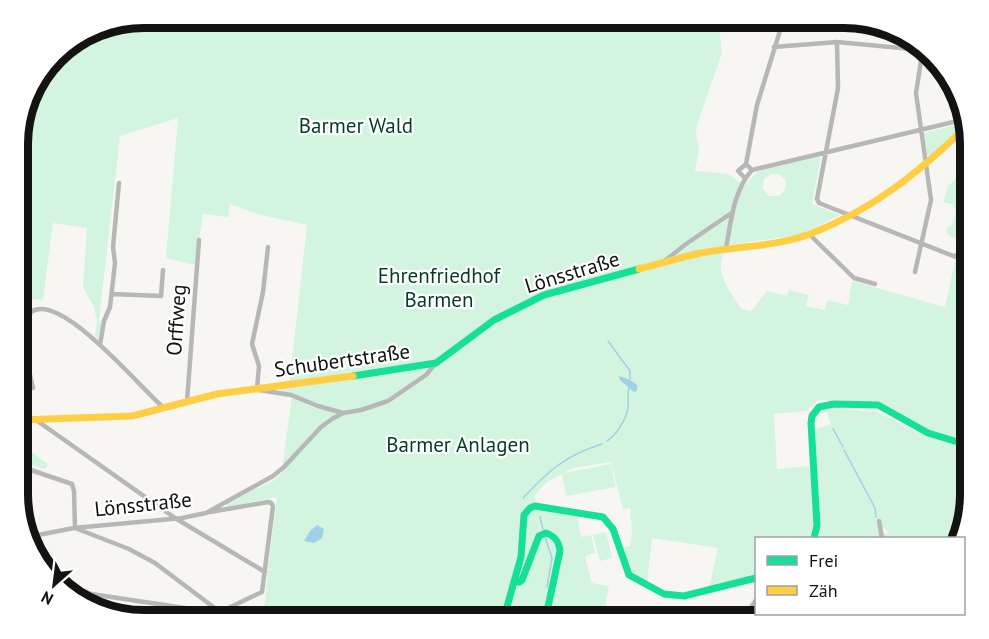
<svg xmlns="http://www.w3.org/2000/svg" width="989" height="639" font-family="'PT Sans',sans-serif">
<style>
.green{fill:#d3f5e0;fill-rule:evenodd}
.water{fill:#a0d0e8}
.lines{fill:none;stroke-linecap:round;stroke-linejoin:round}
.stream{stroke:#a0d0e8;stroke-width:1.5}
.street{stroke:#b8b7b7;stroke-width:4.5}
.fast{stroke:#16e098;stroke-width:7}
.slow{stroke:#ffcf43;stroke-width:7}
.labels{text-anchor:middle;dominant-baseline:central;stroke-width:4.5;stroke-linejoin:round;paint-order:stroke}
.park-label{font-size:21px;fill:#043d24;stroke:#fff}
.street-label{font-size:21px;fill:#131311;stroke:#fff}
.rim{fill:none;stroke:#131311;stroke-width:8}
</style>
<rect width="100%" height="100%" fill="#f7f6f3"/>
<path class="green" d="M145 18H735V21L719 25 722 53 697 125 696 134 699 150 695 171 729 174 744 186 758 171 821 156 812 204 840 215 800 235 729 245C710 270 729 289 742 310L746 309 750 312 767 291 787 296 789 290 809 295 806 306 824 310 828 300 848 305 852 281 945 307 955 261 971 268V502L958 538H884V534L889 533 879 524 881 538H820L815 429 831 424 828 418V412L818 413 823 409 832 408 878 412 925 437 879 402 819 400 806 411 774 414 777 469 809 466C811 484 820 525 810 538H756V574L752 576 709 588 718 548 652 538 647 584C630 573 627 567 623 547L630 546 632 532 630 508 623 509 611 462 573 468 564 473 611 464 616 487 566 496 562 474 547 482 534 496 539 510 577 516 581 537 591 535 595 553 585 556 592 583 609 586 603 621H552L544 611 541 621H263L268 570H278L268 569 277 497 227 507 226 503 273 481 285 470 283 463 292 395 279 389 289 387 307 225 257 214 230 204 228 217 203 214 195 265 166 258 178 118 120 136 99 320 102 324 99 340 95 336 97 321 94 307 83 287 87 228 53 223 43 300 19 297V129L31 88 61 50 97 28ZM771 174H779L786 181 785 190 779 196H769L763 189 764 179Z
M965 123 931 155H927L924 133Z
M968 161 971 165V200L964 213 965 216 955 239 947 234V228L952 225 956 211 952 204 943 202 948 186 966 170 964 164Z
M19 443 48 464 45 469 19 461Z
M606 532 612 558 600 561 593 535Z"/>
<path class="water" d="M619 376 630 380 637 385V391L634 392 620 380Z
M317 525 324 529 322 538 314 543 304 541 310 531Z"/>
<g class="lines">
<path class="stream" d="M608 341 630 371V380
M833 429 843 447
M607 441C617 435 626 419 628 408 629 401 627 395 629 388
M844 450 875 508 876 517
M523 498C548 471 566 455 602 444
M540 517 543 529
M545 537 552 558 547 587"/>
<path class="street" d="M837 42 838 88 817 199 819 203 971 263
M774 47 837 42 922 50
M746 164 757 105 784 18
M752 170 966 119
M745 178 738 171 746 164 752 170
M809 234 854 278 875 284
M726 248C731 222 733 191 752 170
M955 256 971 243
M662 263 686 244 733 212
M915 272 931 200 916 93 923 48
M112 294 161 296 163 270
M100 345 104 321 110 307 115 263 113 247 119 183
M19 349H24L23 335 31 312C61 291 141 389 164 408
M24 349 33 388
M257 389 259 366 252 344 263 292 268 247
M259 390 291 395 318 406 343 413
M187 402 199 240
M36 420 175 518 265 572
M19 466 72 484 74 491 75 528
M210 512 268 502 271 503 273 506 262 592 218 613
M879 521 882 538
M75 528 129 549 155 563 216 609 218 613
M28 537 74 528 182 518 206 513 273 476 284 467 321 427 332 419 343 413 361 410 388 401 426 375 436 363
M43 566 58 569
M60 584 91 594 218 613 240 621
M89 604 91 594
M741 621 756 600
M852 621 854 614"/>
<path class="fast" d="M353 376 436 363 494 320 544 295 639 269
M814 538 817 526 811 423 812 416 819 407 834 404 878 405 928 433 971 446
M514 581 519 582 522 580 539 536 546 533C555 536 559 541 560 551L545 621
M503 621 521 557 524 515 530 508 535 506 603 517 613 529 629 575 664 594 684 596 756 578"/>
<path class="slow" d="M639 269C660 264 681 257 701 253 737 246 775 247 810 234 874 209 918 173 967 126
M19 420 132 416 217 394 353 376"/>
</g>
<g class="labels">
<g class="park-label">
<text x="356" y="125">Barmer Wald</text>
<text x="439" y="275">Ehrenfriedhof<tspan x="439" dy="24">Barmen</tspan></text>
<text x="458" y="444">Barmer Anlagen</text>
</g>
<g class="street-label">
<text transform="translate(572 272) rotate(-17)">Lönsstraße</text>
<text transform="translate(176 320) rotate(-86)">Orffweg</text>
<text transform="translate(342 360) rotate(-8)">Schubertstraße</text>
<text transform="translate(143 504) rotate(-6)">Lönsstraße</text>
</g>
</g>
<path d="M0 0H989V639H0ZM144 28H844A116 116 0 0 1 960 144V494A116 116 0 0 1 844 610H144A116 116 0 0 1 28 494V144A116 116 0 0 1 144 28Z" fill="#fff" fill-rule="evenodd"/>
<path class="rim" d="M144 28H844A116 116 0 0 1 960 144V494A116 116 0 0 1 844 610H144A116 116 0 0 1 28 494V144A116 116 0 0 1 144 28Z"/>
<rect x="755" y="537" width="210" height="78" fill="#ffffff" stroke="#a1a1a0" stroke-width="1.5"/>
<rect x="767" y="556" width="30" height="9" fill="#16e098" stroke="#a1a1a0" stroke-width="1.5"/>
<text x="809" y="567" font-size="18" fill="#131311">Frei</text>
<rect x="767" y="586" width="30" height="9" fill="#ffcf43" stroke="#a1a1a0" stroke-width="1.5"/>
<text x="809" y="597" font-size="18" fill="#131311">Zäh</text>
<g transform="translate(54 585) rotate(208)" stroke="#ffffff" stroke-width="4.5" paint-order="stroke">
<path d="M0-4.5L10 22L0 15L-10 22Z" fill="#131311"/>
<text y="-9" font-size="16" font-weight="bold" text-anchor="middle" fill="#131311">N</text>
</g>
</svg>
